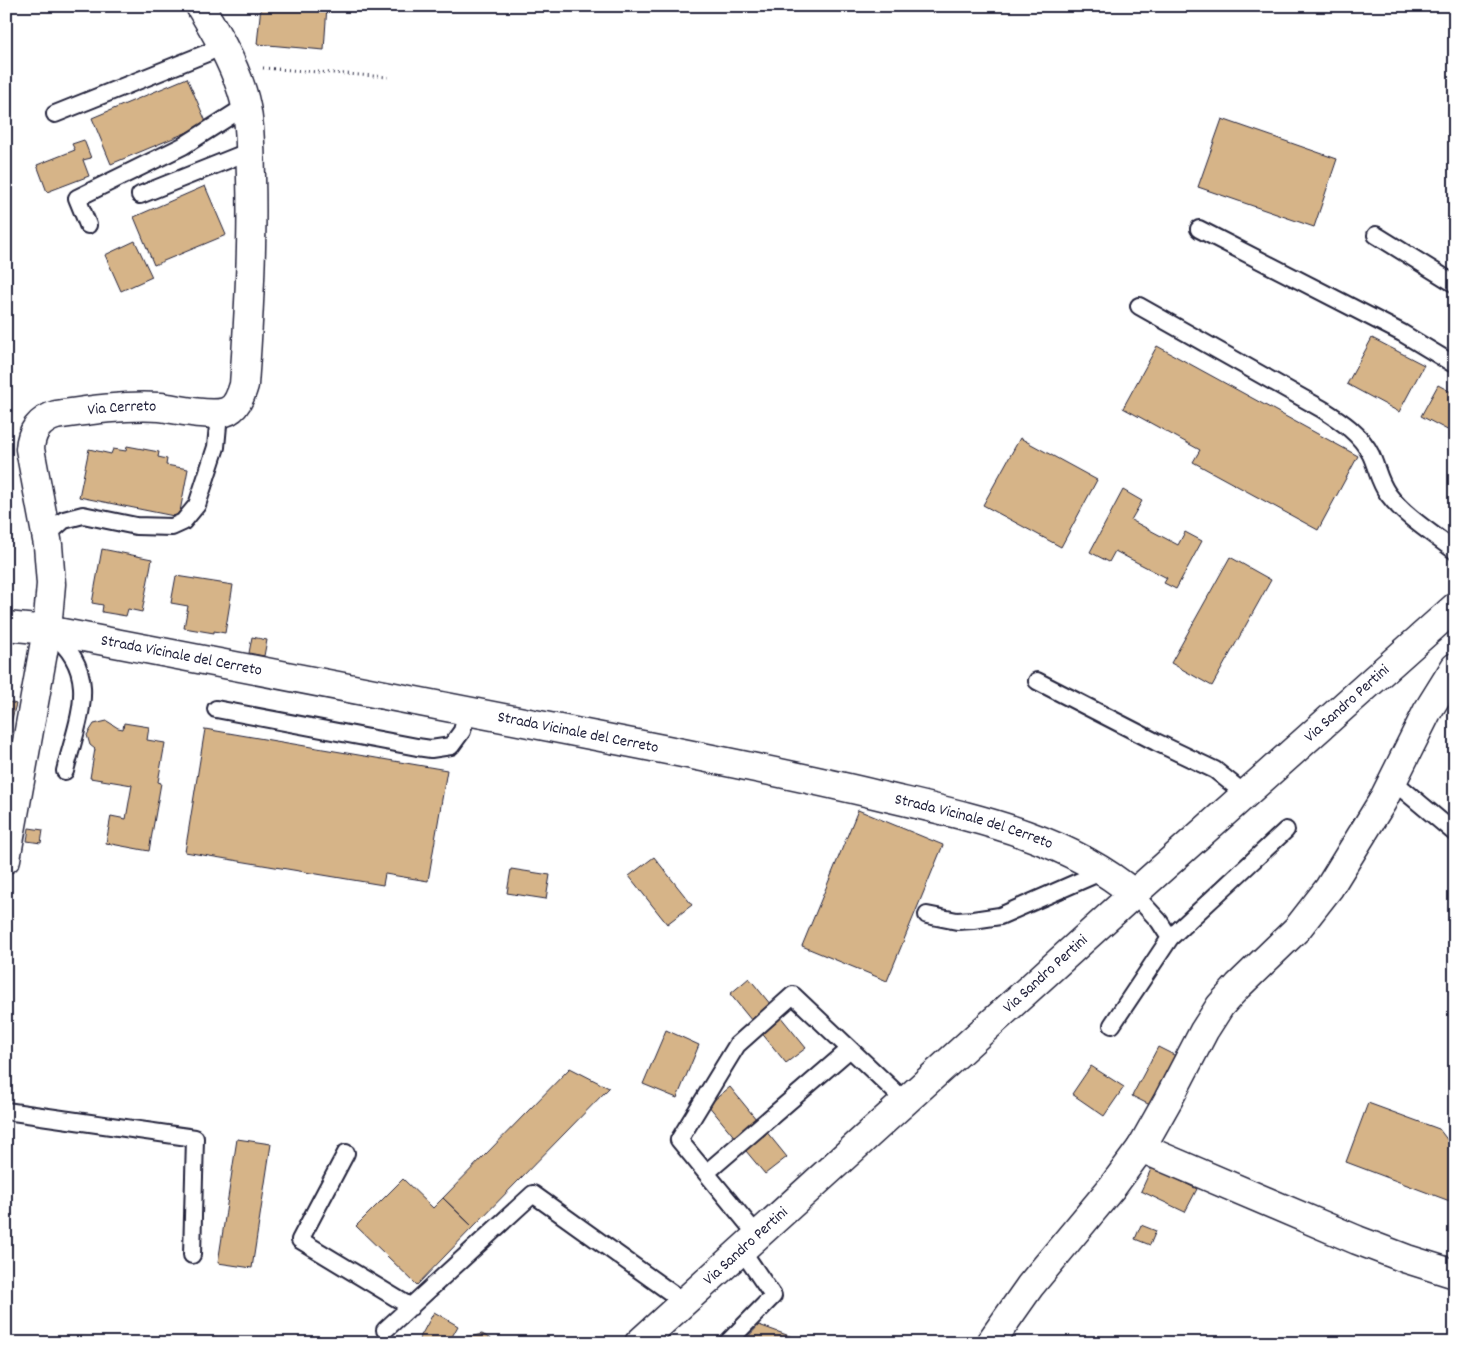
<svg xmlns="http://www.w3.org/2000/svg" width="1461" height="1349" font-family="Dekko,sans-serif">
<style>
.building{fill:#d6b488;stroke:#22223b}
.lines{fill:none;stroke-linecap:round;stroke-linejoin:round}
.lane-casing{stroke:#22223b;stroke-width:20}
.street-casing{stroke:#22223b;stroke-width:31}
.secondary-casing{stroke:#22223b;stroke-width:31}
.path{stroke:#22223b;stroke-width:3;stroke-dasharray:1 4;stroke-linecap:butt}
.lane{stroke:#fff;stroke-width:16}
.street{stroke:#fff;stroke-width:28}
.secondary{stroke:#fff;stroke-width:28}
.labels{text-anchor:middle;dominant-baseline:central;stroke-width:4.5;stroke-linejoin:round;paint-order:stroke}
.street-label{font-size:16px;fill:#22223b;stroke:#fff}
</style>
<rect width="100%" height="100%" fill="#fff"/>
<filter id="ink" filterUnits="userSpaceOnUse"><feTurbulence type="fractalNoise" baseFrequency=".02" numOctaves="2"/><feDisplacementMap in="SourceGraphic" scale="10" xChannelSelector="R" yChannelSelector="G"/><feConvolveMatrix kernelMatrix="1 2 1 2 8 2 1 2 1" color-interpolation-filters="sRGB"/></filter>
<g filter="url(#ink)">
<path class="building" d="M261 6H327L324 50 257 44Z
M187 78 207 124 111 164 92 118Z
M1222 119 1337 159 1314 227 1198 187Z
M84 140 91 158 83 160 89 176 47 192 37 165 75 150 72 144Z
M205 186 226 235 154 265 134 217Z
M135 241 152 277 121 291 105 255Z
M1372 338 1424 365 1399 412 1347 384Z
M1157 346 1358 456 1318 530 1193 462 1200 450 1123 408Z
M1438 385 1455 394V434L1421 416Z
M1020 438 1097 480 1061 547 983 505Z
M127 446 159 452 158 457 167 459 166 465 188 469 179 517 79 497 89 449 111 454 113 449 126 451Z
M1123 490 1142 501 1131 520 1178 545 1185 532 1202 541 1176 589 1164 583 1167 578 1115 551 1109 562 1090 552Z
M102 549 152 559 142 612 128 609 126 616 102 612 103 605 92 603Z
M1230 557 1271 580 1212 686 1171 663Z
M176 576 233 585 225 633 214 631V633L184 628 188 606 171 603Z
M252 637 267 640 264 656 249 653Z
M6 701 16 704 9 730 6 729Z
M107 721 118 728 123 729 124 723 149 727 147 740 165 743 158 782 161 783 149 851 106 843 111 816 126 819 132 785 90 778 95 749 90 745 87 735 94 724Z
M205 729 447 770 428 881 385 874 383 885 185 852Z
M858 810 943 845 887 981 802 946Z
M29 828 43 830 41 843 27 841Z
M654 857 692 905 667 924 629 876Z
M511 869 550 875 546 899 507 893Z
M749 978 806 1048 786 1063 730 994Z
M666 1030 699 1045 677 1098 643 1084Z
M1158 1047 1178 1057 1152 1106 1132 1096Z
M1091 1066 1124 1087 1104 1116 1072 1094Z
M570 1068 609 1088 473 1227 443 1198Z
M730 1087 787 1157 765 1174 708 1105Z
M1368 1103 1439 1129 1455 1150V1203L1346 1162Z
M237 1139 271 1144 252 1268 218 1263Z
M1152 1167 1197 1189 1185 1212 1141 1191Z
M403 1179 433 1208 443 1198 473 1227 417 1285 356 1226Z
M1141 1225 1156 1231 1150 1245 1135 1239Z
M434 1312 458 1326 449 1342 482 1334 496 1342 417 1343Z
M759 1325 809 1343H742Z"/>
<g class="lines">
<defs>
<path id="lane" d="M55 114 207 53 223 45
M140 195 250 151
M88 225 77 198 183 146 246 106
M1199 229 1402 333 1455 365
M1376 235 1455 284
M1139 306 1322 409C1341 421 1361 434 1371 455 1377 468 1379 482 1388 494 1405 517 1432 533 1455 551
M47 535 64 520 83 515 136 526 172 527 183 522 197 505 216 447 218 425 217 413
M51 633C102 673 78 718 65 771
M1037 681 1156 742 1215 770 1245 794
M216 709 417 747 431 749 451 746 462 731 467 711
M1393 781 1455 833
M1134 894 1159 921 1170 938
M927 915 957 921 973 920 1000 916 1103 871
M1112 1025 1170 938 1286 830
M6 1111 195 1138 192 1255
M346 1153 300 1240 411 1307
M706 1173 850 1049
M757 1235 679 1140 737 1045 793 995 905 1101
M385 1330 533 1194 684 1302
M727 1343 773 1296 741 1249"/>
<g id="street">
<path id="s1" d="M6 626 47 630C232 665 417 701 601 737 694 755 786 773 878 795 965 816 1063 834 1134 894"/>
<path id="s2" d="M6 859 47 630 51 584 48 545 30 449C31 432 39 420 56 415 90 410 125 405 160 407 177 409 209 417 225 412 236 409 241 395 244 385 249 316 253 247 251 177 250 148 251 119 242 91 232 60 216 33 200 6"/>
<path d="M1141 1148 1357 1240 1407 1259 1455 1274"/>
<path d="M990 1343 1030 1286 1113 1186 1141 1148 1168 1100 1204 1031 1220 1006 1238 986 1297 929 1329 888 1382 802 1427 712 1455 667"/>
</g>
<g id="secondary">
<path id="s3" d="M639 1343 1138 890 1455 607"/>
</g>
</defs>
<use href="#lane" class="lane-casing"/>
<use href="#street" class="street-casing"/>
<use href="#secondary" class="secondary-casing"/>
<path class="path" d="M263 68 388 77"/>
<use href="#lane" class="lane"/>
<use href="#street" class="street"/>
<use href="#secondary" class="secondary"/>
</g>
</g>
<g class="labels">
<g class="street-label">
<text stroke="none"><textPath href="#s2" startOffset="528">Via Cerreto</textPath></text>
<text stroke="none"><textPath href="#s1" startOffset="178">Strada Vicinale del Cerreto</textPath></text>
<text stroke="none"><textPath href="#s3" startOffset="954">Via Sandro Pertini</textPath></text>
<text stroke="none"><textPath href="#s1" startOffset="582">Strada Vicinale del Cerreto</textPath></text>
<text stroke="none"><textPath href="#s1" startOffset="988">Strada Vicinale del Cerreto</textPath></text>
<text stroke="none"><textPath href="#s3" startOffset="549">Via Sandro Pertini</textPath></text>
<text stroke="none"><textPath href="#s3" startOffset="144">Via Sandro Pertini</textPath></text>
</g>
</g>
<rect width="1461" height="1349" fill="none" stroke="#fff" stroke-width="25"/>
<rect x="12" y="12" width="1436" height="1324" fill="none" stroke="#22223b" stroke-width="2" filter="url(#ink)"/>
</svg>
